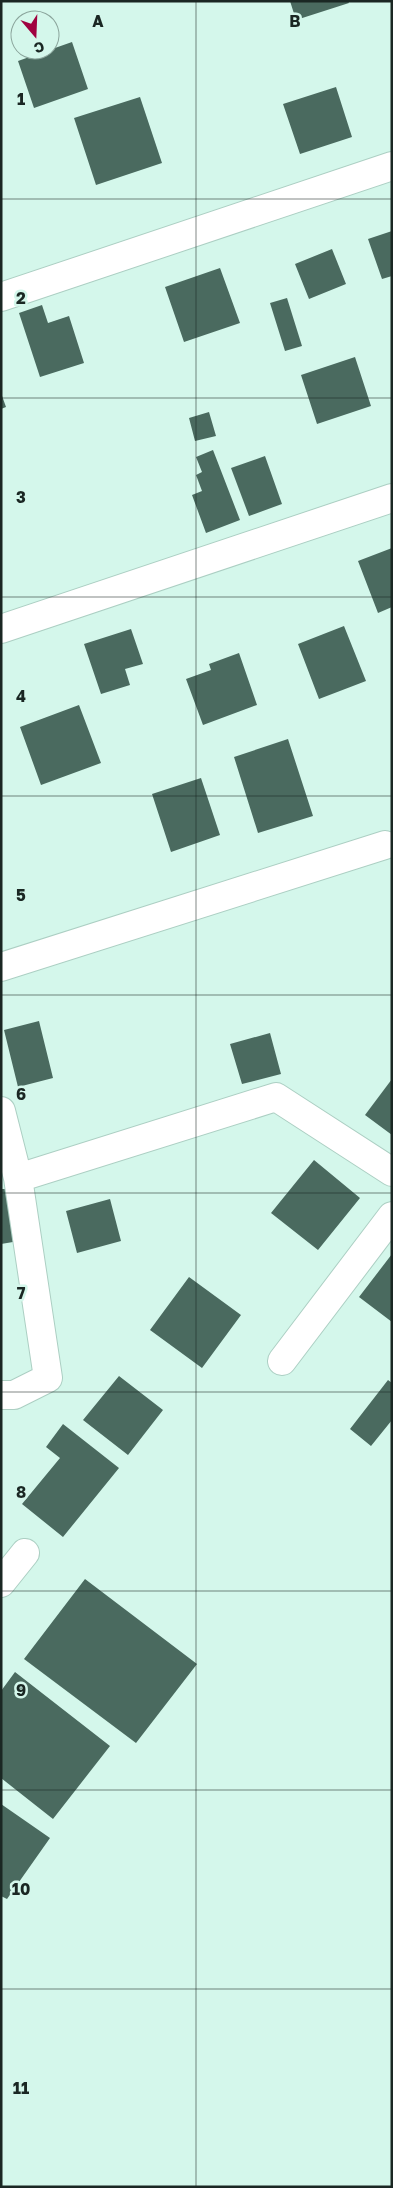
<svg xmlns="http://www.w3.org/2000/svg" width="393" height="2188" font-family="'Golos Text',sans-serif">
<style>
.building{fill:#4a6a5f}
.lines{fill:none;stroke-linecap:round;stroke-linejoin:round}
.minor-casing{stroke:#accfc3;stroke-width:30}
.minor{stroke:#fff;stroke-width:28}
.grid{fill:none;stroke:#1a2723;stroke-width:1;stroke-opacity:0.55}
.grid-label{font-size:16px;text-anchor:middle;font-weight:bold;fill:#1a2723;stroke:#d4f7eb;stroke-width:5;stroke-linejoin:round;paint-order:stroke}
</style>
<rect width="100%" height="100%" fill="#d4f7eb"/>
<path class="building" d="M290 1H348L349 3 296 20Z
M72 42 88 89 34 108 18 61Z
M336 87 352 137 300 154 283 104Z
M140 97 162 163 96 185 74 118Z
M392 231V276L382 279 368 239Z
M332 249 346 284 309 299 295 264Z
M220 268 240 323 184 342 165 287Z
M287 298 302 346 285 351 270 303Z
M42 305 48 323 69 316 84 363 40 377 19 313Z
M355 357 371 406 317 424 301 375Z
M1 393 6 407 1 409Z
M209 412 216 436 195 441 189 418Z
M213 450 240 520 206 533 192 495 202 491 196 475 202 472 196 457Z
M265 456 282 504 249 516 231 468Z
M392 548V607L378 613 358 561Z
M344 626 366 681 319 699 298 644Z
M131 629 143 664 125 669 130 685 101 694 84 644Z
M239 653 257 705 203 725 186 679 211 670 209 664Z
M79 705 101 763 41 785 20 727Z
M288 739 313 816 258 833 234 757Z
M201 778 220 835 171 852 152 794Z
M39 1021 53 1078 18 1087 4 1030Z
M270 1033 281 1074 242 1084 230 1044Z
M392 1079V1135L365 1115Z
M314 1160 360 1198 318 1250 271 1213Z
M1 1189H6L13 1242 1 1244Z
M110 1199 121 1241 77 1253 66 1211Z
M392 1254V1322L359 1297Z
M189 1277 241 1315 202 1368 150 1330Z
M119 1376 163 1410 128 1455 83 1420Z
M388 1380 392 1383V1420L371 1446 350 1429Z
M63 1424 119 1468 63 1537 22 1504 60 1458 46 1447Z
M85 1579 197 1664 136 1743 24 1659Z
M15 1672 110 1746 53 1819 1 1778V1691Z
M1 1804 50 1838 7 1899 1 1896Z"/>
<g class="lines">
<defs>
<path id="minor" d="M1 297 392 166
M1 629 392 498
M1 967 385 845
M1 1111 18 1178
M282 1361 392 1216
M1 1395H14L48 1378 18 1178 276 1097 392 1172
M1 1583 25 1553"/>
</defs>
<use href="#minor" class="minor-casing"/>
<use href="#minor" class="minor"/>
</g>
<path class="grid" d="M196 1V2187M1 199H392M1 398H392M1 597H392M1 796H392M1 995H392M1 1193H392M1 1392H392M1 1591H392M1 1790H392M1 1989H392"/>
<g class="grid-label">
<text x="98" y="27">A</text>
<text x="295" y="27">B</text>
<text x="21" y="105">1</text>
<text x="21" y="304">2</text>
<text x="21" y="503">3</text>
<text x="21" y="702">4</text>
<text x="21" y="901">5</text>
<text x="21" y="1100">6</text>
<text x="21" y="1299">7</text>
<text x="21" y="1498">8</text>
<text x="21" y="1696">9</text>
<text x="21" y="1895">10</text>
<text x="21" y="2094">11</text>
</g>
<rect width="393" height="2188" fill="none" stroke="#1a2723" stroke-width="5"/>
<g transform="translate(35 35) rotate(161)"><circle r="24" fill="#d4f7eb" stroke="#8aa49b"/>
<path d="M0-4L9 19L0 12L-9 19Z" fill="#a00240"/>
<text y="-8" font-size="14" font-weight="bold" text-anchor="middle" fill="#1a2723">С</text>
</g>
</svg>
